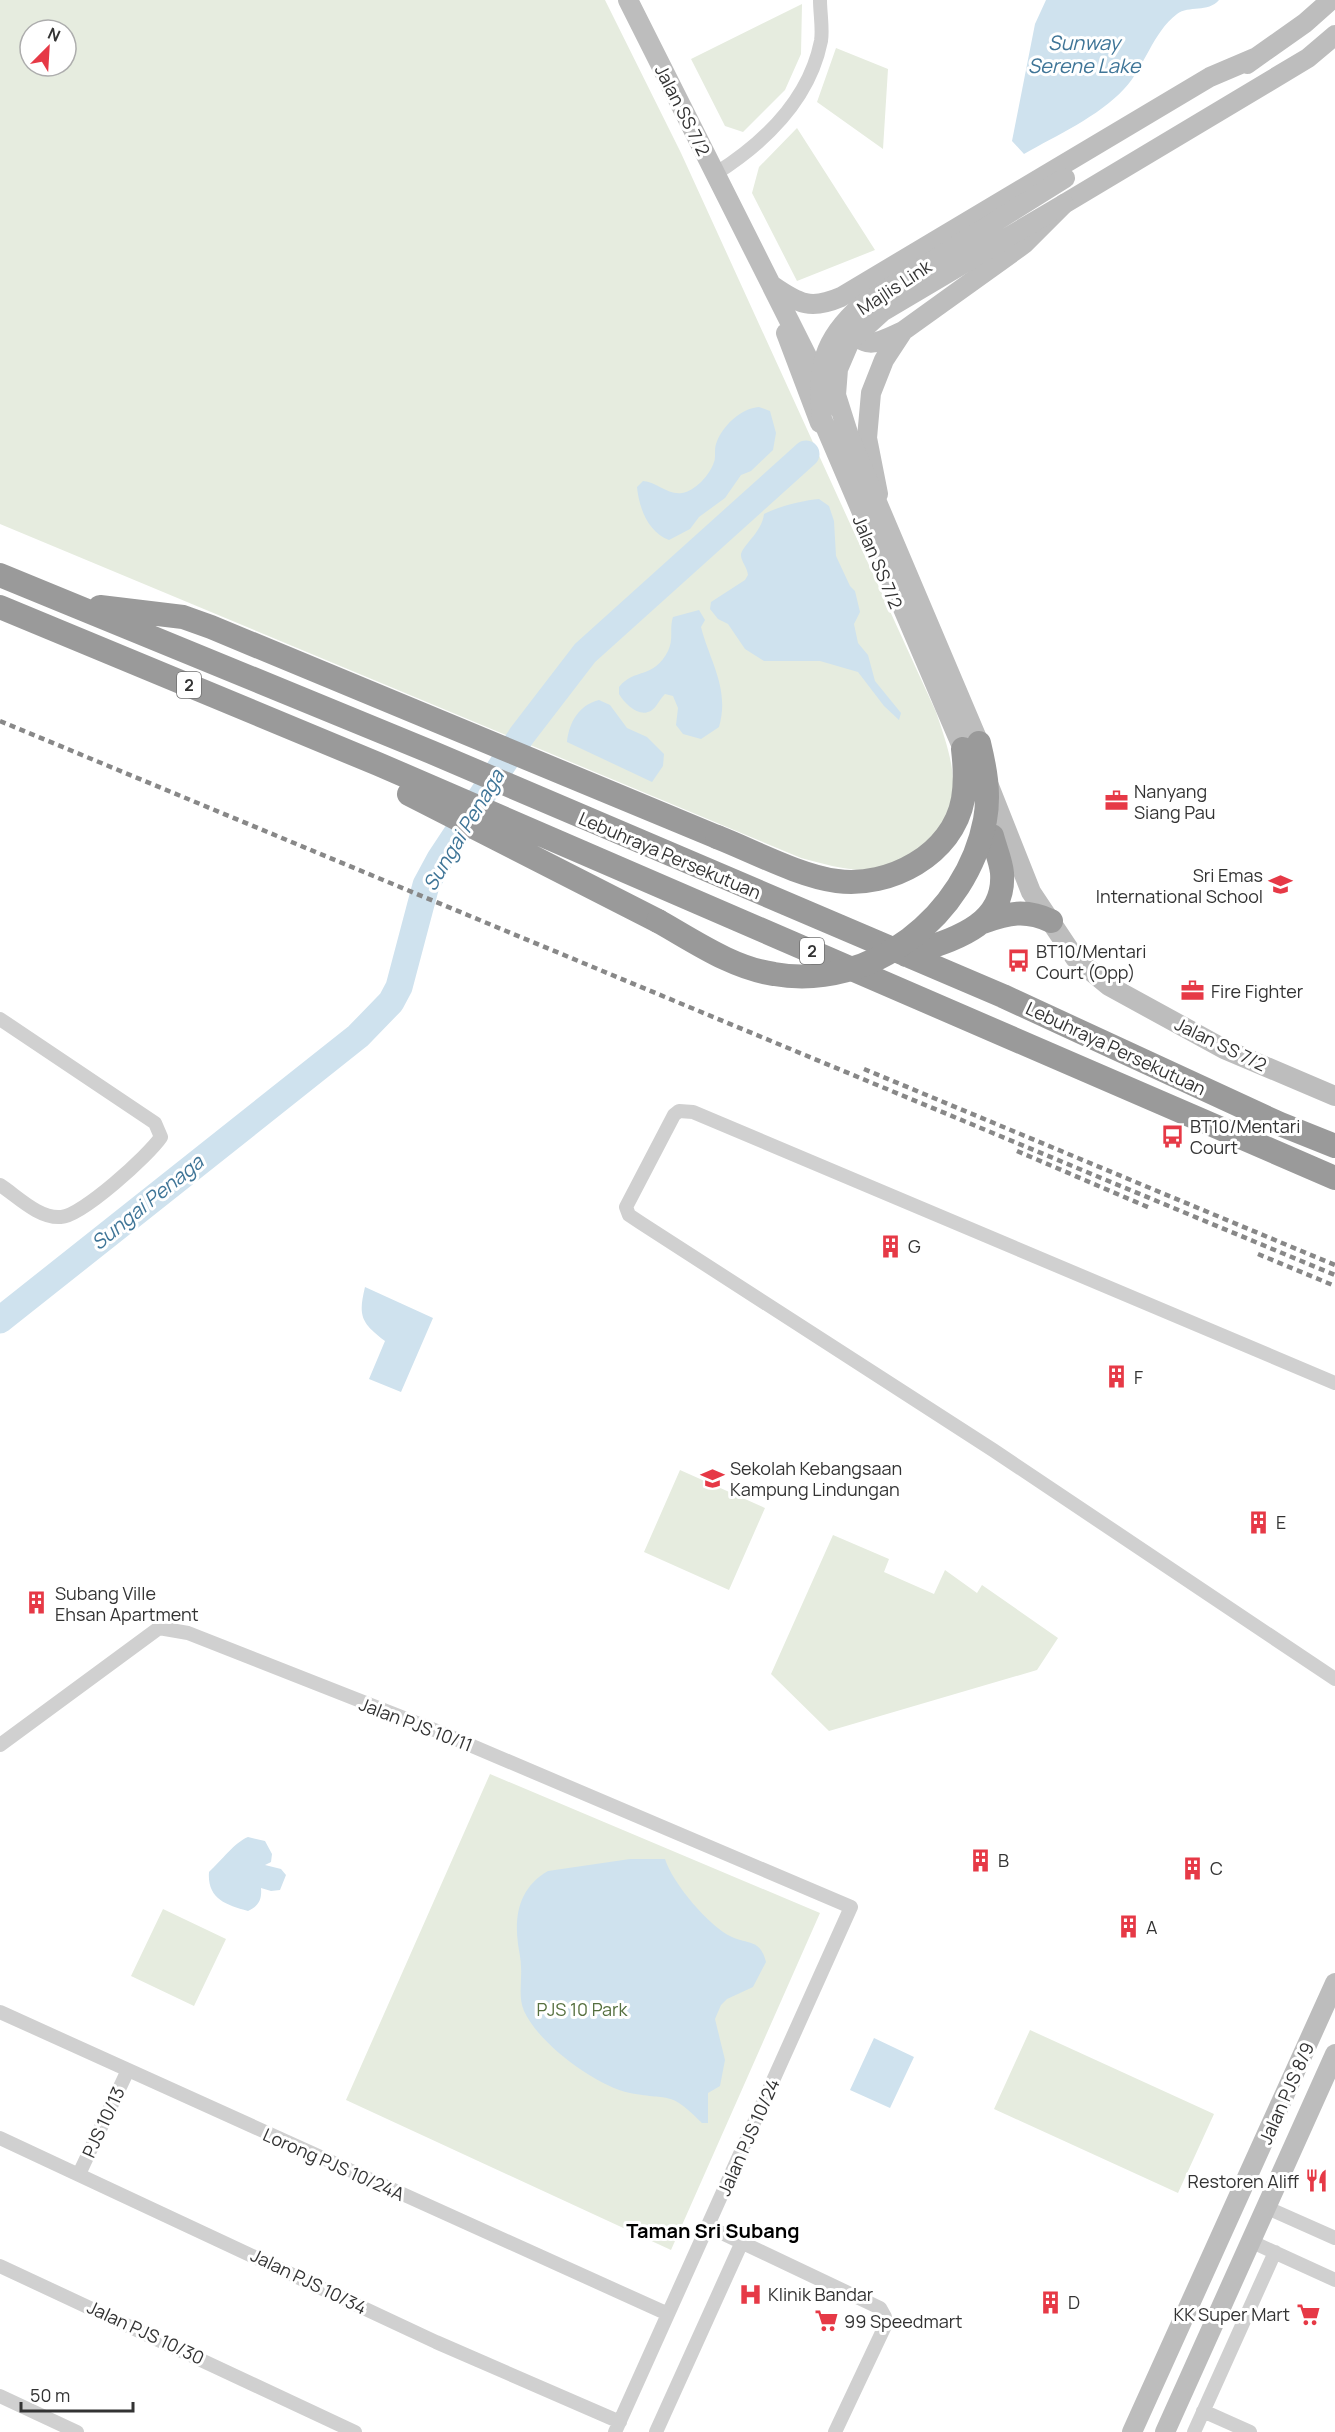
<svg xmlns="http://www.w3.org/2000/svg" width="1335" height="2432" font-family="Manrope,sans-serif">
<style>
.green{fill:#e6ecdf;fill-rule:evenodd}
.water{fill:#cfe2ee}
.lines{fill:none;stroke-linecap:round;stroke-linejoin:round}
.river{stroke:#cfe2ee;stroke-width:27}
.street{stroke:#d0d0d0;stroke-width:14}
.secondary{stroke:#bdbdbd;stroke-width:20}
.highway{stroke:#9a9a9a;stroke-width:24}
.rail{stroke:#888;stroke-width:4.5;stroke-dasharray:6 4.5;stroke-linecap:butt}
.secondary-bridge{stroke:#bdbdbd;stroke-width:20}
.highway-bridge{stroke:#9a9a9a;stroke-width:24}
.labels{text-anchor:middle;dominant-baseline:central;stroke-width:6;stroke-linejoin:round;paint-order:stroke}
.shield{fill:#fff;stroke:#707070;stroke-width:1.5}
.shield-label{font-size:16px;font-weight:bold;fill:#333}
.street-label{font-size:18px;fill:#333;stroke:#fff}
.poi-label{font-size:18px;fill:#333;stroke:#fff;text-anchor:start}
.park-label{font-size:18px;fill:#56703f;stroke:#fff}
.water-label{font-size:20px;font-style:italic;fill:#3f7597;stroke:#fff}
.neighbourhood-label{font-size:20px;font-weight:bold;fill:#000;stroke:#fff}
</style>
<rect width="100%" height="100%" fill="#fff"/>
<path class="green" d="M0 0H605L681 153 936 712C944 736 954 762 953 788 950 832 909 871 864 870 843 870 821 863 801 858L0 524ZM30 30H66V66H30Z
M802 4 801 54 785 90 743 132 725 126 691 59Z
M836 48 888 69 883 149 817 102Z
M797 128 875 250 797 281 752 193 759 167Z
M680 1470 765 1508 729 1590 644 1552Z
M833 1535 889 1559 884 1572 934 1594 945 1570 977 1593 982 1585 1058 1638 1037 1670 829 1731 771 1674Z
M490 1774 820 1913 671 2250 346 2100Z
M163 1909 226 1939 194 2006 131 1976Z
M1030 2030 1214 2114 1178 2193 994 2109Z"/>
<path class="water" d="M1046 0H1219C1208 13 1189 5 1177 14 1152 33 1145 67 1124 89 1098 117 1057 135 1024 154L1012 141 1035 24Z
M759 407 770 411 776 433 773 450 751 471 741 475 725 498 699 517 690 529 669 540C648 532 639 508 637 487L643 481C657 482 667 495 682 493 695 491 710 475 714 462 716 457 714 450 716 444 722 426 741 408 759 407Z
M819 499 829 506 834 521 836 556 850 586 855 591 860 612 854 624 858 643 868 655 875 681 901 713 899 720 884 706 858 672 820 661H764L745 649 728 624 718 619 710 609 711 602 745 580 748 575C747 567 742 563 741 556 740 547 762 533 764 514 777 507 804 500 819 499Z
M699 610 705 620 701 627C710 662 730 689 719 727L701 739 683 734 676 725 678 708 673 696 665 694C661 698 659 702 656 706 644 722 626 706 619 694V687C634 668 654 679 668 651 674 639 669 629 673 617Z
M599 700 610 705 627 728 647 737 664 754 663 766 652 782 567 742C569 722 579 705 599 700Z
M365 1287 433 1318 401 1392 369 1379 385 1341C361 1323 358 1316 365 1287Z
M248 1837 265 1841 272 1854 271 1862 265 1865 281 1869 286 1875 280 1890 271 1891 261 1888C262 1899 259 1906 248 1911 225 1905 207 1898 209 1872 221 1861 235 1842 248 1837Z
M630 1859H665C672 1882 709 1927 732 1937 750 1945 760 1939 766 1962L753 1987 727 1999 721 2005 715 2019 725 2060 720 2086 708 2093V2123H702C669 2090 672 2101 630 2093 596 2086 539 2044 524 2011 518 1997 522 1982 521 1967 521 1959 519 1952 518 1944 514 1914 520 1887 548 1871Z
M874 2038 914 2057 890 2108 850 2090Z"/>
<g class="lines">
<path class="river" d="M0 1320 358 1036 391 1002 399 987 426 885 440 859 522 735 585 653 806 454"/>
<path class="street" d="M715 174C764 143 809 101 821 41 823 29 820 13 820 0
M0 1019 155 1123 161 1137C149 1155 82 1216 61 1217 39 1219 17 1196 0 1185
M1335 1383 693 1112 679 1111 674 1115 626 1207 629 1215 641 1223 993 1450 1335 1679
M0 1745 159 1628 188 1633 437 1731 851 1907 615 2432
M0 2012 668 2314
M0 2138 436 2342 620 2422
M79 2174 128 2070
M1265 2207 1335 2238
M707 2226 880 2308 885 2317V2326L835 2432
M1250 2241 1335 2280
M0 2266 355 2432
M0 2396 77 2432
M1203 2411 1250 2432
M656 2432 742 2242
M1194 2432 1275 2252"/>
<path class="secondary" d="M628 0 823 388
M1247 64 1305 23 1331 0
M773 286C799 304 811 310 841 297L1210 77 1257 57
M847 325C865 352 877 343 903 331
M786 333 820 423
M878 494 867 438 871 393 884 360 903 331 1024 244 1064 204 1308 58 1335 35
M989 786 1031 892 1075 958 1109 986 1224 1049 1335 1096
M1132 2432 1335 1983
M1165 2432 1335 2054"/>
<path class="highway" d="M0 575 431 752 1003 996 1280 1124 1335 1146
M0 607 378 764 1335 1178
M100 607 183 617 211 627 717 837
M409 794 658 921
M983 922C1008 913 1026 909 1051 921
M906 955C946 941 1006 929 1002 873 1001 861 995 848 992 836"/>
<path class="rail" d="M0 721 1335 1275
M864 1069 1335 1265
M1017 1151 1150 1208
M1258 1254 1335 1286"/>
<path class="secondary-bridge" d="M979 743 849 436 836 395 838 369 850 341 882 312 1064 204
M963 749 822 419C817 368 822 340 862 305L1065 178"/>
<path class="highway-bridge" d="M717 837C753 851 799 876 837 881 889 888 953 855 963 799 966 782 965 766 963 749
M658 921C694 941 732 968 774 974 872 991 967 915 985 820 990 793 985 768 979 743"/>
</g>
<defs>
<symbol id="office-bare" viewBox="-9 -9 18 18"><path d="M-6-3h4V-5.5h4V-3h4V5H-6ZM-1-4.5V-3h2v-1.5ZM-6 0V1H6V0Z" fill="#e63946" stroke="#fff" stroke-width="2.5" paint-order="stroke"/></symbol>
<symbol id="school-bare" viewBox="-9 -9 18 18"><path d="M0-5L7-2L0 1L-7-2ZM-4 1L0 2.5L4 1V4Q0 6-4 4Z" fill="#e63946" stroke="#fff" stroke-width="2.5" paint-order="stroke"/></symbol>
<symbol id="bus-bare" viewBox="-9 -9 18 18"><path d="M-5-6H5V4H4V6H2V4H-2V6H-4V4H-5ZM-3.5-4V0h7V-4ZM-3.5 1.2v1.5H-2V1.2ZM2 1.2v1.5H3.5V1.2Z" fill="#e63946" stroke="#fff" stroke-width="2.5" paint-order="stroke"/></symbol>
<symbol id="building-bare" viewBox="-9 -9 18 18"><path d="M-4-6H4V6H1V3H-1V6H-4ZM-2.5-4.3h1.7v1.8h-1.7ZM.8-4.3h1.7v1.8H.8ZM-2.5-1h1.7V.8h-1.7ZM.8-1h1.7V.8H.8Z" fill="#e63946" stroke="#fff" stroke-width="2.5" paint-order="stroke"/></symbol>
<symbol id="restaurant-bare" viewBox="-9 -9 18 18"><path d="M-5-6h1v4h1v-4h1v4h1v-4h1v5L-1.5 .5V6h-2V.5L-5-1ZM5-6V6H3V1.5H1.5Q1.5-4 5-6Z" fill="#e63946" stroke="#fff" stroke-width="2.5" paint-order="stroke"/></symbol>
<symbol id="hospital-bare" viewBox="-9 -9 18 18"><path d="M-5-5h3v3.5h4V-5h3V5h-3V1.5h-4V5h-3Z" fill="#e63946" stroke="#fff" stroke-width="2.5" paint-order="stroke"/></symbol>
<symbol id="supermarket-bare" viewBox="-9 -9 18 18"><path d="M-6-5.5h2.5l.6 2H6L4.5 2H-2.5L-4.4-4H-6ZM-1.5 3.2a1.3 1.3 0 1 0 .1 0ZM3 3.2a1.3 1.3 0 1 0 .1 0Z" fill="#e63946" stroke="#fff" stroke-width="2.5" paint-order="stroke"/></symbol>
</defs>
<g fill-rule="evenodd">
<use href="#office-bare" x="1100" y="784" width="33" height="33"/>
<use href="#school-bare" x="1264" y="868" width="33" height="33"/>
<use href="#bus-bare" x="1002" y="944" width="33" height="33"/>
<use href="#office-bare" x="1176" y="974" width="33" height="33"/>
<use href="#bus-bare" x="1156" y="1120" width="33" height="33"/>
<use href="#building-bare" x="874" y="1230" width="33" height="33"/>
<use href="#building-bare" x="1100" y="1360" width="33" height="33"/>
<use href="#school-bare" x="696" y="1462" width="33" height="33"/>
<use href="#building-bare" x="1242" y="1506" width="33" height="33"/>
<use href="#building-bare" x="20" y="1586" width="33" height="33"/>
<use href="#building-bare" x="964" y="1844" width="33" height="33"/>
<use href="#building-bare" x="1176" y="1852" width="33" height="33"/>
<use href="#building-bare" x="1112" y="1910" width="33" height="33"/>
<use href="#restaurant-bare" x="1300" y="2164" width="33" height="33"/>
<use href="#hospital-bare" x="734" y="2278" width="33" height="33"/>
<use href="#building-bare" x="1034" y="2286" width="33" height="33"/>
<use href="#supermarket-bare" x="1292" y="2298" width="33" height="33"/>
<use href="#supermarket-bare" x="810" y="2304" width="33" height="33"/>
</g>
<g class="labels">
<g class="shield">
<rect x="177" y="672" width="24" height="26" rx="4.5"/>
<rect x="800" y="938" width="24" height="26" rx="4.5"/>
</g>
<g class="shield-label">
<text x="189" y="685">2</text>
<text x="812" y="951">2</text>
</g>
<g class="street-label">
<text transform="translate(683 110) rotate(63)">Jalan SS 7/2</text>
<text transform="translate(894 287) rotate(-33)">Majlis Link</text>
<text transform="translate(878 562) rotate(67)">Jalan SS 7/2</text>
<text transform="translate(670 855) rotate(23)">Lebuhraya Persekutuan</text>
<text transform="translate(1221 1044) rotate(26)">Jalan SS 7/2</text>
<text transform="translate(1116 1048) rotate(25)">Lebuhraya Persekutuan</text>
<text transform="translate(416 1724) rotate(21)">Jalan PJS 10/11</text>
<text transform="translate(1286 2093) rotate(-66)">Jalan PJS 8/9</text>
<text transform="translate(103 2122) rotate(-65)">PJS 10/13</text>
<text transform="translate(748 2137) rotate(-66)">Jalan PJS 10/24</text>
<text transform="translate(334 2164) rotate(24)">Lorong PJS 10/24A</text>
<text transform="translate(309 2281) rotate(26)">Jalan PJS 10/34</text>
<text transform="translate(146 2332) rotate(25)">Jalan PJS 10/30</text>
</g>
<g class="poi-label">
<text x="1134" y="791">Nanyang<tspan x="1134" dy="21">Siang Pau</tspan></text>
<text x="1263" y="875" text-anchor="end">Sri Emas<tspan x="1263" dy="21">International School</tspan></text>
<text x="1036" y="951">BT10/Mentari<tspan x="1036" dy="21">Court (Opp)</tspan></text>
<text x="1211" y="991">Fire Fighter</text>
<text x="1190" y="1126">BT10/Mentari<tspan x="1190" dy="21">Court</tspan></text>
<text x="908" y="1246">G</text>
<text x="1134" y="1377">F</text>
<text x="730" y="1468">Sekolah Kebangsaan<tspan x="730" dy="21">Kampung Lindungan</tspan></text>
<text x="1276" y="1522">E</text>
<text x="55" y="1593">Subang Ville<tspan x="55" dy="21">Ehsan Apartment</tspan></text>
<text x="998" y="1860">B</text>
<text x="1210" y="1868">C</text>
<text x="1146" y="1927">A</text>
<text x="1299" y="2181" text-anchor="end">Restoren Aliff</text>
<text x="768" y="2294">Klinik Bandar</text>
<text x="1068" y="2302">D</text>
<text x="1290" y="2314" text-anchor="end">KK Super Mart</text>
<text x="844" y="2321">99 Speedmart</text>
</g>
<g class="park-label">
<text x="582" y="2009">PJS 10 Park</text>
</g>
<g class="water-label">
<text x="1084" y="42">Sunway<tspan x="1084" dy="23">Serene Lake</tspan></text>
<text transform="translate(463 830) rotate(-59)">Sungai Penaga</text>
<text transform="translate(147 1202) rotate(-39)">Sungai Penaga</text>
</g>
<g class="neighbourhood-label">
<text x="713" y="2230">Taman Sri Subang</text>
</g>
</g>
<g transform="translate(48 48) rotate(24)"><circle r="28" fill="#ffffff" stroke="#adadad" stroke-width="1.5"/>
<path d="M0-4.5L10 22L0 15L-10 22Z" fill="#e63946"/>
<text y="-9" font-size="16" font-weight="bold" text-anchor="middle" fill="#333333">N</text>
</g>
<path d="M21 2402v9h112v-9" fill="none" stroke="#333333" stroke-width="3"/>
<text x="30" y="2402" font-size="18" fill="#333333" stroke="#ffffff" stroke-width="4.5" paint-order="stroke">50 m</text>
</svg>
